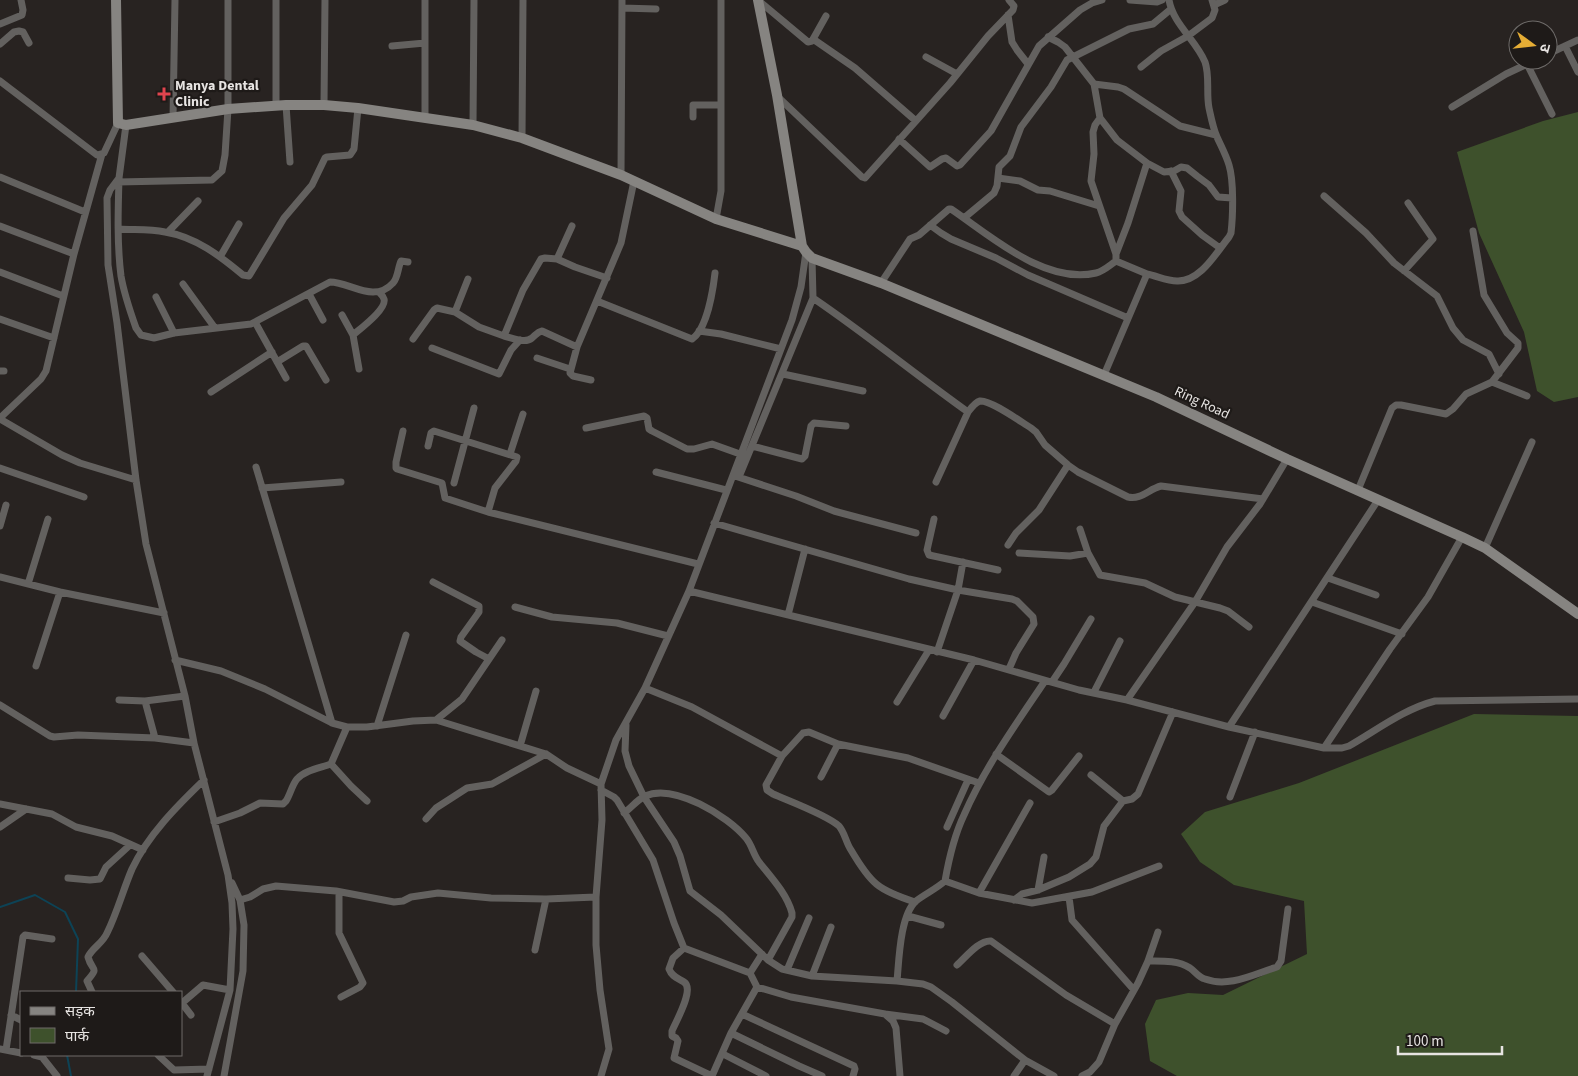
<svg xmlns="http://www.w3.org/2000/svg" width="1578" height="1076" font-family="'Source Sans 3','Noto Sans Devanagari',sans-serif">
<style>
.green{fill:#3e512c}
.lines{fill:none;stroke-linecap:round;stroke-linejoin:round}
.stream{stroke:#0d4356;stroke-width:2}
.street{stroke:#63615f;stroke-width:7}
.secondary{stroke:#868481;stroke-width:10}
.health-dot{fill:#e0444e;stroke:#1e1a18;stroke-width:2}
.labels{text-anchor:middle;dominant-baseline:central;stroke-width:4.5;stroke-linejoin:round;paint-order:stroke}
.poi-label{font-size:14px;font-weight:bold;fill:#e7e4e2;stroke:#1e1a18;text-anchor:start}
.street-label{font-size:14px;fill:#e7e4e2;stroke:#1e1a18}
</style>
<rect width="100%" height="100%" fill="#282321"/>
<path class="green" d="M1578 112V397L1554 402 1537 391 1524 332 1479 233 1457 152 1543 121Z
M1474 714 1578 716V1076H1177L1150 1061 1145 1024 1156 1000 1188 993 1223 995 1307 954 1304 901 1234 885 1200 862 1181 834 1205 812 1299 783Z"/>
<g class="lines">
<path class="stream" d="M0 907 35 895 65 912 78 939 76 992
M67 1055 71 1076"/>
<path class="street" d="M425 0V118
M1130 0 1157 2 1162 0
M759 1 808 42 812 41 826 16
M1214 5 1225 0
M622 8 656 9
M1008 15 1012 42 1017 50 1028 64
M0 24 22 15 23 10 21 0
M1048 37 1058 42 1065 47 1094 84 1100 118 1095 125 1093 132 1094 154 1091 181 1116 254V261
M813 39 855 68 916 121
M0 44 14 32 19 31 23 32 29 43
M392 46 425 43
M1565 46 1578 72
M1548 54 1578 40
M926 57 957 74
M1527 64 1552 114
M1141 67 1161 51 1188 36 1212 18 1215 10 1212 0
M0 81 97 155 104 153 118 123
M1094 84 1118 87 1124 89 1180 126 1216 135
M777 96 862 177 865 178 950 83 988 36 1013 10 1014 6 1009 0
M286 105 290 162
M324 105 325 0
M276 106V0
M1452 107 1506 74 1536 60
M693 117V105H720
M173 118 175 0
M1100 118 1117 140 1147 163 1164 172 1174 171 1181 167 1187 168 1197 176 1209 185 1218 197 1232 198
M126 125 119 178 110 190 107 198 108 265 117 323 136 480 146 544 185 696 194 743 228 875 232 903 233 929 230 990 207 1076
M473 125 474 0
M522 138 523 0
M899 139 930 167 942 159 946 158 957 166 960 165 991 131 1039 46 1080 10 1092 3 1102 0
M1171 171 1181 191 1179 211 1182 217 1202 235 1220 248
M621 175 622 0
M0 177 85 212
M998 178 1020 181 1038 190 1050 191 1099 206
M119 179C118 211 117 244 121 276 124 294 130 311 136 328L141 335 154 338 174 333 251 324 330 282C350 282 374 304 393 283 398 278 398 267 401 261L408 262
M118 182 212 180 222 171 225 155 228 109V0
M1324 196 1366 233 1394 263 1437 296 1453 328 1463 340 1489 354 1499 374
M964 218 994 193 997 186 999 167 1010 156 1021 127 1051 87 1067 60 1129 29 1153 24 1171 9
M716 219 721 191V0
M930 225 941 233 951 239 996 258 1028 275 1128 318
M0 226 74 254
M572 226 557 259 575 267 607 278
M119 229C134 230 150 229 165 232 196 237 220 256 243 275L249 276 284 218 312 185 325 158 327 157 350 155 354 149 358 108
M168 232 198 201
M1116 254 1128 223 1147 163
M220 257 239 224
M812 258 813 298C866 334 916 375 968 412 971 408 976 402 980 401 991 400 1021 422 1031 428L1036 432 1045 445 1068 465 1078 472 1128 497C1141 500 1149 489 1161 486L1263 499
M1404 271 1433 239 1408 203
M0 272 63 296
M881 283 910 239 919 235 949 209H951C991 236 1045 285 1096 273 1104 271 1110 265 1116 261L1147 274
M183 284 215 328
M309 294 323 320
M156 297 174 333
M597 301 692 339C707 329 713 290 715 273
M455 312 468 279
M342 315 353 335
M0 319 54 338
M255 322 286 378
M699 331 721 334 781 349
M504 336C513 338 525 344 532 338 536 335 537 332 542 331L577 347
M413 339 434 310 437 308 455 312 479 327 504 336 523 290 541 259 545 258 557 259
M432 348 499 374 511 350 520 340
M537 358 570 369
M277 362 303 346H306L326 380
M359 369 353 335C360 329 387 309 384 299 383 296 381 294 379 292
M0 371H4
M783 374 863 391
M1104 375 1147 274C1157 276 1167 281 1177 281 1200 282 1216 253 1229 237L1231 233C1233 216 1234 181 1229 165 1226 155 1221 146 1217 137 1213 128 1211 117 1209 108 1206 93 1210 76 1205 62 1196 40 1173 24 1169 0
M591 380 573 376 570 373 577 347 621 243 634 181
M1492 382 1527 396
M211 392 272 352
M0 418 41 379 46 371 74 254 102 154
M0 419 62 455 80 463 136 480
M586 428 644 416 647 418 649 429 652 431 687 449H694L712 444 740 454
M403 431 396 462V468L397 469 442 483 445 498 488 512
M428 446 431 433 434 431 517 457 516 461 495 488 488 512 698 564
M752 446 802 459 805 456 811 426 814 423 846 426
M510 454 523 414
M256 467 332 723
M0 468 84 497
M656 472 726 490
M735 476 796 496 834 511 916 533
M739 477 813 298
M936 482 968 412
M454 483 474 408
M262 488 341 482
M1358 490 1392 408 1396 405H1401L1446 414 1453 409 1466 394 1492 382 1518 348V343L1507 333 1484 295 1473 231
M934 519 927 550 929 555 998 570
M714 523 909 579 958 590 1012 599 1017 601 1033 617 1034 624 1016 653 1009 669
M0 526 6 505
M1080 529 1088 553
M1008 545 1016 533 1039 510 1068 465
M1485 548 1532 442
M1019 553 1070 556 1088 553 1100 575 1145 583 1175 597 1220 608 1228 611 1249 627
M0 577 60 592 164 613
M1328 578 1376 595
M433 582 479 606V612L461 637 460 641 476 652 489 659
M28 584 48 519
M689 591 974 660 1079 690 1127 700 1195 602 1227 547 1260 504 1287 459
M1312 602 1402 634
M515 607 552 617 617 623 668 636
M788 615 805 549
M937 652 958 590 963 562
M175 660 221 671 265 689 332 723 347 727H367L413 721 436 720 546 754 567 768 601 784
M36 666 60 592
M1045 681C1016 724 985 767 964 815 954 836 949 858 945 881L979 893 1032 903 1092 892 1159 866
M1052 682 1064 664 1091 619
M645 688 692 707 782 756
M1094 692 1120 641
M119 700 145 701 185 696
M1127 700 1229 727 1324 748 1390 649 1428 597 1462 537
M145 701 155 738
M897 702 929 650
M0 705 50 736 54 737 78 735 155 738 194 743
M943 716 974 660
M436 720 462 699 502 640
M626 725 625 751 629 766 644 797 674 842 680 856 690 891 721 915 768 960 782 969 812 976 897 981 923 984 931 987 952 1002 1025 1060
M377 726 406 635
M347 727 331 764 351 786 367 801
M1229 727 1378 500
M520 746 536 691
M1324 748H1342L1349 746C1377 730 1404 709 1435 701L1578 699
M996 754 1049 792 1052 790 1079 756
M821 777 838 744
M601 790 614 797 617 800 653 860 674 923 684 948 750 973 757 987 791 997 885 1014 893 1021 896 1028 900 1076
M1230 797 1255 732
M1123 801 1132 799 1138 794 1173 712
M0 804 52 814 76 827 112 836 143 850
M624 813C631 808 637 800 645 796 674 783 728 816 746 838 752 845 753 854 759 862 771 877 787 894 792 913V917L768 960
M426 819 436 808 467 788 492 784 546 754
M214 822 240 813 260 803 283 804 286 801C290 795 292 785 297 779 305 770 320 768 331 764
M0 827 26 809
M947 827 968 780
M68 878 90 880 100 879 106 867 130 845
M1038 890 1044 857
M339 892V933L363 983 360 987 341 997
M979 893 1030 803
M1069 897 1072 920 1134 990
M240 900 250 897 263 889 276 886 336 891 394 902 403 901 411 897 438 893 491 898 546 899 596 897
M1014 900 1022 894 1038 890 1069 877 1090 864 1096 857 1104 826 1123 801 1091 775
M915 902C878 890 871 884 851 850 846 843 845 833 839 826 827 815 789 801 773 794L767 790 766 785 782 756 803 733 809 732 838 744 908 758 979 783
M908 916 941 925
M684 948 673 958 669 969C672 977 678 978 684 982 695 989 676 1021 672 1031V1036L676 1038 678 1041 674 1058 712 1076
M535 950 546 899
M142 956 173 992
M1148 961C1161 961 1178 960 1190 968 1195 971 1198 977 1205 979 1229 988 1254 974 1277 967L1281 961 1288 909
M957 965C966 957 979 940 991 941L1066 995 1115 1024
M787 970 809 918
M750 973 762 954
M812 976 831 927
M897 981C899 960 900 915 916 901 925 894 936 889 945 881
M92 992 87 981C100 966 92 972 88 957 92 948 103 943 107 933 117 913 123 890 132 869 148 835 177 806 204 780
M181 1002 191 1015
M182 1003 203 985 230 990
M742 1014 854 1066 855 1069 853 1076
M885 1014 923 1019 946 1031
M11 1015 21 1020
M731 1033 799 1066 822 1076
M0 1049 21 1053
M6 1050 23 937 25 935 52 939
M723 1054 766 1076
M34 1055 42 1057 57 1076
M158 1055 174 1070 209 1069
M224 1076 243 971 244 925 240 900 232 883
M601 1076 609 1049 600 990 596 945V897L602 820 601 784 616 740 645 688 689 591 792 320 801 287 806 252
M712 1076 731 1033 757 987
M1014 1076 1025 1060 1054 1076
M1082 1076 1090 1072 1099 1062 1115 1024 1138 983 1148 961 1158 932"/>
<path class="secondary" d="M116 0 118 123 126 125 228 109 286 105H324L358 108 473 125 522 138 621 175 716 219 802 246
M758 0 777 95 802 246 806 252 812 258 881 283 1156 397 1287 459 1462 537 1485 548 1578 614"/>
</g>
<path class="health-dot" d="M161.5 86.5h5v5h5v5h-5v5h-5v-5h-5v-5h5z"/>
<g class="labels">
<g class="poi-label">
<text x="175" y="86">Manya Dental<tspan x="175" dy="16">Clinic</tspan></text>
</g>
<g class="street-label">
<text transform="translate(1202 403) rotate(25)">Ring Road</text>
</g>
</g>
<rect x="20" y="991" width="162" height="65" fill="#1e1a18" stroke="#6e6b69"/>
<rect x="30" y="1007" width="25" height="8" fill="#868481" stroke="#6e6b69"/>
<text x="65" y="1016" font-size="15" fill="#e7e4e2">सड़क</text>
<rect x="30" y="1028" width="25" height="15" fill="#3e512c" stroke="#6e6b69"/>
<text x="65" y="1041" font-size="15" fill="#e7e4e2">पार्क</text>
<g transform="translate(1533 45) rotate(105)"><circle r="24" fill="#1e1a18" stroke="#6e6b69"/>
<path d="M0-4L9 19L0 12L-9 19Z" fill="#e5ad35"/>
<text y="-8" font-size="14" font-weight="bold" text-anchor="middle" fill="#e7e4e2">उ</text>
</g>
<path d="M1398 1046v8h104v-8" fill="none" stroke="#e7e4e2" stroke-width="2.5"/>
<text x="1406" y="1046" font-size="15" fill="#e7e4e2" stroke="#1e1a18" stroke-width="4" paint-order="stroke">100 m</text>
</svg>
